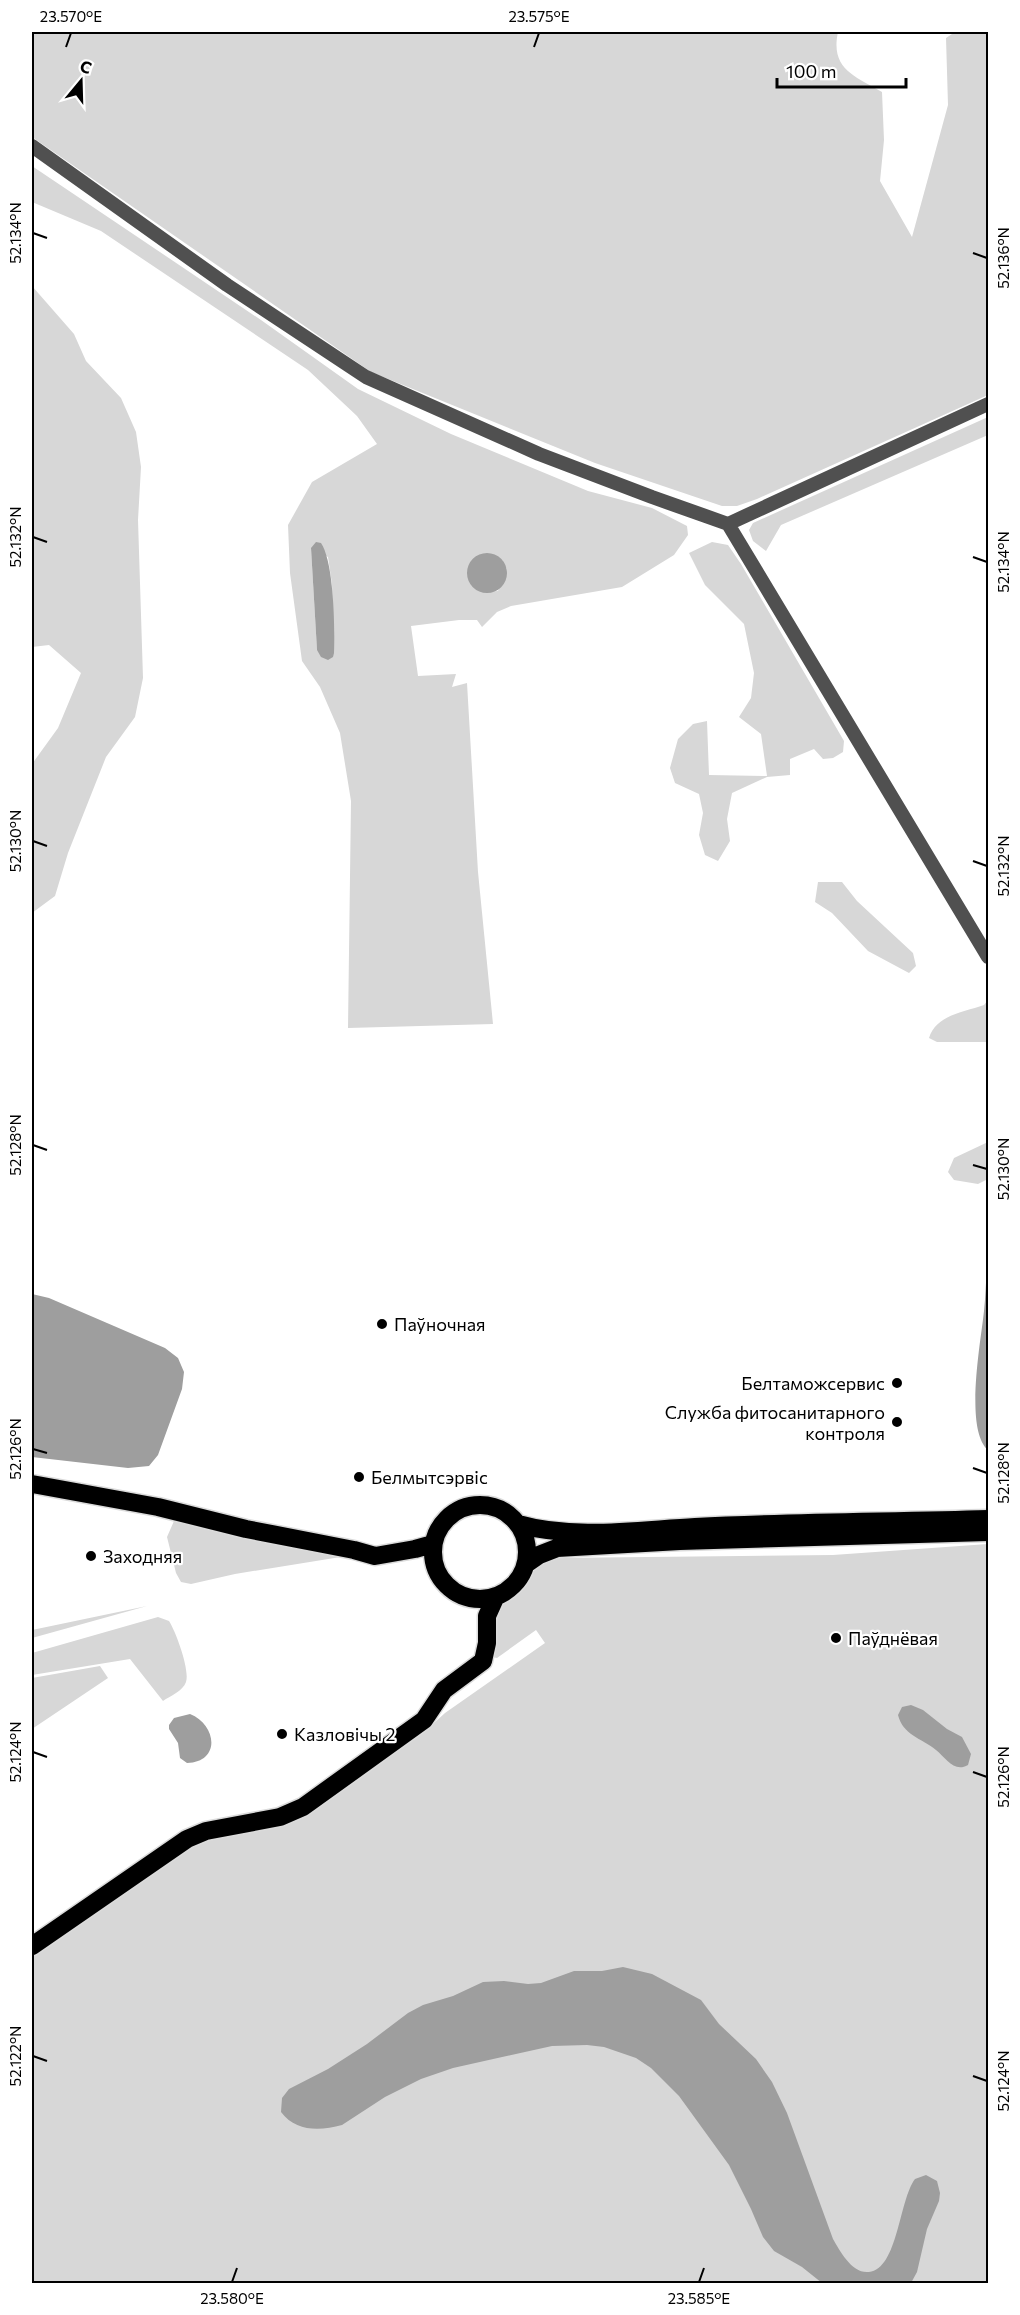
<svg xmlns="http://www.w3.org/2000/svg" width="1020" height="2315" font-family="Commissioner,sans-serif">
<style>
.green{fill:#d7d7d7;fill-rule:evenodd}
.water{fill:#9e9e9e}
.lines{fill:none;stroke-linecap:round;stroke-linejoin:round}
.highway-casing{stroke:#dbdbdb;stroke-width:21}
.minor{stroke:#505050;stroke-width:14}
.highway{stroke:#000;stroke-width:18}
.ticks{fill:none;stroke:#000;stroke-width:2}
.poi-dot{fill:#000;stroke:#fff;stroke-width:2}
.labels{text-anchor:middle;dominant-baseline:central;stroke-width:4.5;stroke-linejoin:round;paint-order:stroke}
.poi-label{font-size:18px;fill:#000;stroke:#fff;text-anchor:start}
.neatline{fill:none;stroke:#000;stroke-width:2}
.ticks-label{font-size:15px;text-anchor:middle;fill:#000}
</style>
<rect width="100%" height="100%" fill="#fff"/>
<path class="green" d="M32 32H838C830 69 855 76 882 92L884 140 880 181 912 237 948 105 946 38 955 32H988V395L757 499 737 506H722L595 463 371 372 32 137Z
M32 166 261 320 358 389 451 434 588 491 652 508 687 526 688 535 674 555 622 587 511 606 497 612 482 627 477 620H459L411 626 418 676 456 674 452 687 467 683 478 872 493 1024 348 1028 351 801 340 733 320 687 302 661 290 573 288 525 312 482 377 444 357 416 308 370 101 231 32 202ZM311 548 328 557 332 584 334 653 317 650ZM502 560 507 569 498 591 486 592Z
M32 286 74 334 86 361 121 398 136 432 141 467 138 520 143 678 135 717 106 757 68 853 55 896 32 913V764L58 728 81 673 49 645 32 647Z
M988 417V435L781 525 766 551 753 541 749 530 753 523Z
M712 542 728 545 741 564 844 741 843 752 833 758 823 759 814 749 790 759V775L767 777 732 793 727 819 730 841 718 861 705 855 699 835 703 813 699 794 675 783 670 768 678 739 693 724 707 721 709 775 767 776 761 734 739 717 751 698 754 673 744 624 705 585 689 553Z
M818 882H842L857 901 913 953 916 966 909 973 868 951 832 913 815 902Z
M988 1000V1042H937L929 1038C936 1015 964 1012 984 1005Z
M988 1142V1179L978 1184 954 1180 948 1172 954 1158Z
M174 1521 188 1523 353 1555 235 1574 191 1584 181 1582 176 1573 167 1537Z
M988 1544V2283H32V1955L199 1841 217 1833 269 1829 293 1822 423 1733 445 1713 545 1643 536 1630 497 1658 492 1657 490 1655 498 1605 523 1586 539 1564 554 1558 833 1555Z
M147 1606 32 1638V1630Z
M158 1617 169 1621C176 1632 190 1670 186 1682 183 1691 170 1696 163 1701L130 1659 32 1675V1653Z
M100 1666 108 1678 32 1729V1678Z"/>
<path class="water" d="M316 542 321 543C334 562 335 628 334 653L333 657 328 660 321 657 317 650 311 548Z
M467 573a20 20 0 1 1 40 0a20 20 0 1 1-40 0Z
M988 1255V1450C964 1429 981 1341 984 1311 986 1292 986 1274 988 1255Z
M32 1294 49 1298 165 1348 178 1358 184 1372 182 1389 158 1455 149 1466 128 1468 32 1457Z
M911 1705 923 1710 947 1729 962 1737 971 1754 968 1765C954 1773 946 1758 936 1750 921 1738 903 1735 898 1715L902 1707Z
M190 1714C217 1725 221 1762 187 1763L180 1758 178 1743 169 1729V1725L174 1718Z
M623 1967 652 1974 701 2000 719 2024 756 2059 772 2082 787 2113 833 2239C840 2251 852 2274 869 2272 898 2269 899 2200 915 2179L926 2175 937 2181 940 2193 939 2201 927 2229 917 2272 911 2283H822L802 2267 774 2251 763 2237 751 2209 729 2165 679 2096 651 2068 636 2058 604 2047 587 2045 552 2046 453 2068 421 2079 385 2097 342 2125C320 2131 296 2132 281 2112L282 2098 289 2089 328 2069 367 2044 408 2013 423 2005 453 1996 483 1982 504 1981 528 1984 541 1983 574 1971H602Z"/>
<g class="lines">
<defs>
<path id="highway" d="M32 1484 158 1507 246 1529 354 1550 375 1556 415 1549 433 1544
M433 1552a47 47 0 1 1 94 0a47 47 0 1 1-94 0Z
M518 1524C574 1540 638 1530 695 1527 793 1522 891 1522 988 1519
M526 1564 539 1555 557 1548 680 1541 988 1532
M32 1946 187 1839 206 1831 280 1817 303 1807 424 1720 444 1690 483 1661 487 1643V1616L496 1596"/>
</defs>
<use href="#highway" class="highway-casing"/>
<path class="minor" d="M32 146 227 285 366 377 539 454 652 497 728 524 988 957
M728 524 988 404"/>
<use href="#highway" class="highway"/>
</g>
<path class="ticks" d="M66 47 71 33M534 47 539 33M33 233 47 238M973 253 987 258M33 537 47 542M973 557 987 562M33 841 47 846M973 861 987 866M33 1145 47 1150M973 1165 987 1169M33 1449 47 1453M973 1468 987 1473M33 1752 47 1757M973 1772 987 1777M33 2056 47 2061M973 2076 987 2081M232 2282 237 2268M699 2282 704 2268"/>
<g class="poi-dot">
<circle cx="382" cy="1324" r="6"/>
<circle cx="897" cy="1383" r="6"/>
<circle cx="897" cy="1422" r="6"/>
<circle cx="359" cy="1477" r="6"/>
<circle cx="91" cy="1556" r="6"/>
<circle cx="836" cy="1638" r="6"/>
<circle cx="282" cy="1734" r="6"/>
</g>
<g class="labels">
<g class="poi-label">
<text x="394" y="1324">Паўночная</text>
<text x="885" y="1383" text-anchor="end">Белтаможсервис</text>
<text x="885" y="1412" text-anchor="end">Служба фитосанитарного<tspan x="885" dy="21">контроля</tspan></text>
<text x="371" y="1477">Белмытсэрвіс</text>
<text x="103" y="1556">Заходняя</text>
<text x="848" y="1638">Паўднёвая</text>
<text x="294" y="1734">Казловічы 2</text>
</g>
</g>
<rect width="1020" height="2315" fill="none" stroke="#ffffff" stroke-width="66"/>
<g transform="translate(81 81) rotate(19)" stroke="#ffffff" stroke-width="4.5" paint-order="stroke">
<path d="M0-4.5L10 22L0 15L-10 22Z" fill="#000000"/>
<text y="-9" font-size="16" font-weight="bold" text-anchor="middle" fill="#000000">С</text>
</g>
<path d="M777 78v9h129v-9" fill="none" stroke="#000000" stroke-width="3"/>
<text x="786" y="78" font-size="18" fill="#000000" stroke="#ffffff" stroke-width="4.5" paint-order="stroke">100 m</text>
<rect x="33" y="33" width="954" height="2249" class="neatline"/>
<g class="ticks-label">
<text x="71" y="22">23.570°E</text>
<text x="539" y="22">23.575°E</text>
<text transform="translate(16 233) rotate(-90)" y="5">52.134°N</text>
<text transform="translate(1004 258) rotate(-90)" y="5">52.136°N</text>
<text transform="translate(16 537) rotate(-90)" y="5">52.132°N</text>
<text transform="translate(1004 562) rotate(-90)" y="5">52.134°N</text>
<text transform="translate(16 841) rotate(-90)" y="5">52.130°N</text>
<text transform="translate(1004 866) rotate(-90)" y="5">52.132°N</text>
<text transform="translate(16 1145) rotate(-90)" y="5">52.128°N</text>
<text transform="translate(1004 1169) rotate(-90)" y="5">52.130°N</text>
<text transform="translate(16 1449) rotate(-90)" y="5">52.126°N</text>
<text transform="translate(1004 1473) rotate(-90)" y="5">52.128°N</text>
<text transform="translate(16 1752) rotate(-90)" y="5">52.124°N</text>
<text transform="translate(1004 1777) rotate(-90)" y="5">52.126°N</text>
<text transform="translate(16 2056) rotate(-90)" y="5">52.122°N</text>
<text transform="translate(1004 2081) rotate(-90)" y="5">52.124°N</text>
<text x="232" y="2304">23.580°E</text>
<text x="699" y="2304">23.585°E</text>
</g>
</svg>
